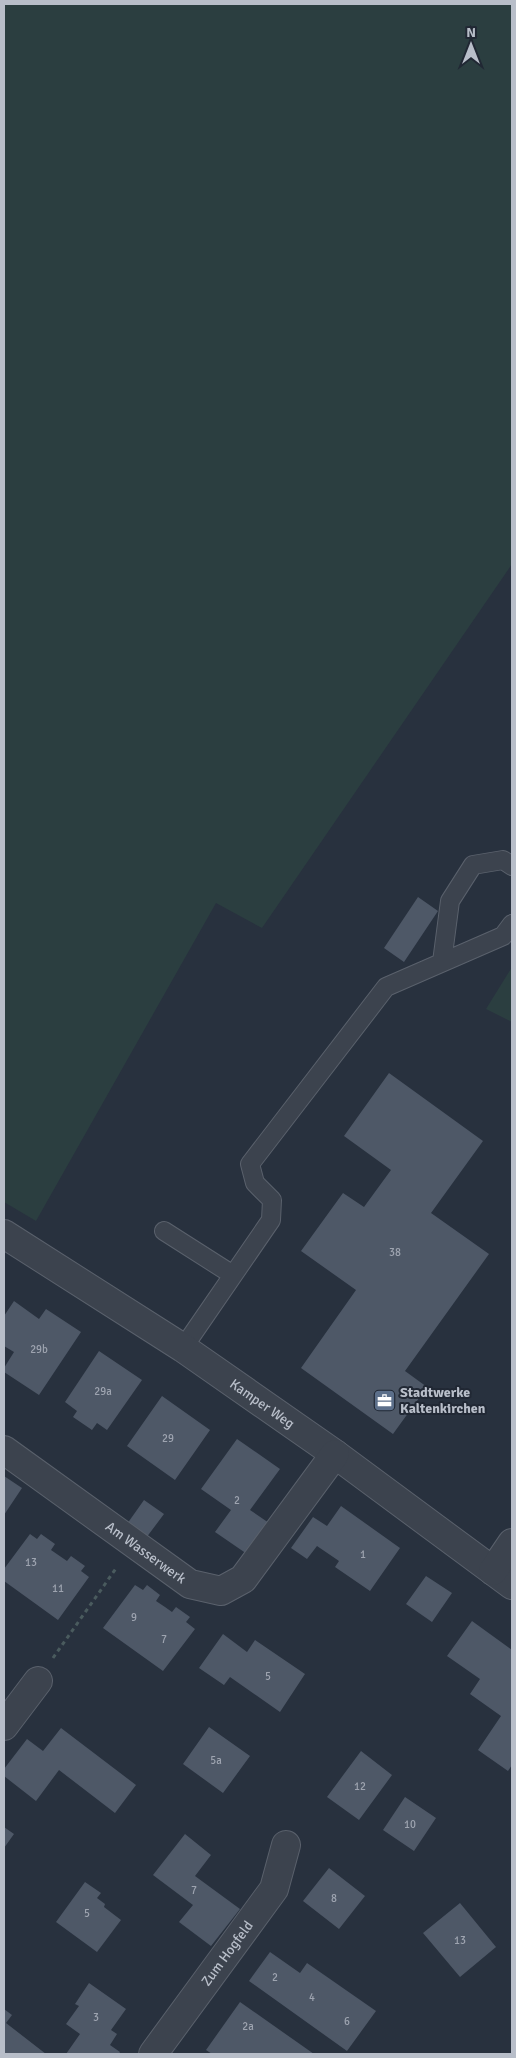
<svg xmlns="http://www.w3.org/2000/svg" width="516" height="2058" font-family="Signika,sans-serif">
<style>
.green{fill:#2b3e40}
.building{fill:#4e5867}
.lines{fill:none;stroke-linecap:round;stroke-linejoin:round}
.lane-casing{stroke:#5a616c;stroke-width:20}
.street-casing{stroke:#5a616c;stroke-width:30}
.path{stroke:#4a5b5e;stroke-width:3;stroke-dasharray:4 4;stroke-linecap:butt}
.lane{stroke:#3c434e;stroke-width:18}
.street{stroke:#3c434e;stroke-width:28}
.labels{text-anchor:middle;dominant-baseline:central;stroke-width:4;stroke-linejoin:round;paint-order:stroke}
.number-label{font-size:11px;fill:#9ea4b0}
.poi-label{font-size:14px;font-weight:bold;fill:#b8bec9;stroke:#212834;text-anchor:start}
.street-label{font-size:14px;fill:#b8bec9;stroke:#212834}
</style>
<rect width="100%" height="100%" fill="#28313e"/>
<path class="green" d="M4 4H512V564L262 928 216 903 36 1221 4 1202Z
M512 967V1022L486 1009Z"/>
<path class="building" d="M418 897 438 911 404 962 384 948Z
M389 1073 483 1141 431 1213 489 1254 405 1371 427 1387 393 1434 301 1368 356 1290 301 1251 343 1193 364 1207 391 1170 344 1136Z
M14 1301 39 1319 46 1309 81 1332 39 1395 4 1372V1368L14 1352 4 1346V1316Z
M99 1351 142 1380 107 1430 97 1423 92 1430 73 1417 77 1411 65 1402Z
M162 1396 210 1430 175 1480 127 1446Z
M237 1439 280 1469 250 1510 269 1523 247 1554 215 1532 231 1510 201 1489Z
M4 1476 22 1488 4 1515Z
M144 1500 164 1514 146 1538 127 1524Z
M341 1506 400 1548 370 1591 335 1567 339 1561 317 1546 307 1559 291 1548 313 1517 327 1526Z
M30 1534 37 1539 41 1534 55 1544 51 1550 67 1561 71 1556 85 1566 81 1571 89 1577 58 1620 4 1581V1569Z
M426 1576 452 1593 432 1622 406 1604Z
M135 1585 143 1590 147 1585 160 1595 156 1601 165 1607 172 1612 176 1607 190 1617 186 1622 195 1629 163 1671 103 1628Z
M472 1621 512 1650 511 1662 512 1663V1765L508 1771 478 1750 501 1716 470 1694 480 1679 447 1656Z
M223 1634 247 1652 255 1640 305 1674 280 1712 230 1677 224 1685 199 1668Z
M209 1727 250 1756 223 1793 183 1764Z
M61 1728 136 1785 115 1813 59 1770 36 1801 4 1776V1769L27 1739 43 1751Z
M361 1751 392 1775 359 1820 327 1797Z
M405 1797 436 1818 414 1851 383 1830Z
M4 1827 14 1834 4 1848Z
M185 1834 211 1855 195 1876 240 1909 211 1946 179 1922 193 1905 153 1875Z
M329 1868 365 1896 339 1929 303 1901Z
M85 1882 101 1893 97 1898 105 1904 104 1907 121 1920 97 1952 56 1922Z
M460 1903 496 1947 460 1977 423 1933Z
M270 1952 300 1973 307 1963 376 2011 347 2051 249 1981Z
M89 1983 126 2009 111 2030 117 2034 110 2045 120 2052 119 2054H66L80 2034 66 2024 79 2006 75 2004Z
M240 2002 314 2054H212L206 2050Z
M4 2009 12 2015 6 2023 46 2054H4Z"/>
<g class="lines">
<defs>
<path id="lane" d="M442 962 450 901 473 865 503 860 512 866
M164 1231 233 1275
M183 1348 271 1220 272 1200 255 1183 250 1164 386 987 503 936 512 924"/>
<g id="street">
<path id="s1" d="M4 1234 183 1348 335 1454 512 1585"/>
<path id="s2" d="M4 1450 190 1584 221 1591 243 1579 335 1454"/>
<path d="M493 1571 512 1543"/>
<path d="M4 1726 38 1681"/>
<path id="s3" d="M153 2054 274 1889 286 1845"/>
</g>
</defs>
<use href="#lane" class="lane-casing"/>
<use href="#street" class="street-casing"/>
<path class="path" d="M53 1658 117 1567"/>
<use href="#lane" class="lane"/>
<use href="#street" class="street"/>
</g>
<defs>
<symbol id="office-square" viewBox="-11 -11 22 22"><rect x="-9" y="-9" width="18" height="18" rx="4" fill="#5c6f8a" stroke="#212834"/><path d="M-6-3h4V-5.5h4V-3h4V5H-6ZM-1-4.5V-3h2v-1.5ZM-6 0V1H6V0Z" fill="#fff"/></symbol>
</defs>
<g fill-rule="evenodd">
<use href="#office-square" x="372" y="1388" width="25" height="25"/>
</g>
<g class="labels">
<g class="number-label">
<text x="395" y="1252">38</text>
<text x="39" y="1349">29b</text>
<text x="103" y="1391">29a</text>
<text x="168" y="1438">29</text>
<text x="237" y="1500">2</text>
<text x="363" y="1554">1</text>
<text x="31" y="1562">13</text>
<text x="58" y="1588">11</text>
<text x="134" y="1617">9</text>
<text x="164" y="1639">7</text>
<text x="268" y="1676">5</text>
<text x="216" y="1760">5a</text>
<text x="360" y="1786">12</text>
<text x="410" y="1824">10</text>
<text x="194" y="1890">7</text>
<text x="334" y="1898">8</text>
<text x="87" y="1913">5</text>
<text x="460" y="1940">13</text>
<text x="275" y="1977">2</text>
<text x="312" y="1997">4</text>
<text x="96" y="2017">3</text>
<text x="347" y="2021">6</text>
<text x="248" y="2026">2a</text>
</g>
<g class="poi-label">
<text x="400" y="1392">Stadtwerke<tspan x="400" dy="16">Kaltenkirchen</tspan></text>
</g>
<g class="street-label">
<text stroke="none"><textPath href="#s1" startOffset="309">Kamper Weg</textPath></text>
<text stroke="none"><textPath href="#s2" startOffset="175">Am Wasserwerk</textPath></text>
<text stroke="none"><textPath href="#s3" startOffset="125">Zum Hogfeld</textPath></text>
</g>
</g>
<rect width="516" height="2058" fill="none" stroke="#b8bec9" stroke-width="10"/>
<g transform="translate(471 45)" stroke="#212834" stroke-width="4" paint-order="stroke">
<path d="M0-4L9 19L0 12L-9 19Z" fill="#b8bec9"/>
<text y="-8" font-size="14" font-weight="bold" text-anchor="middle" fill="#b8bec9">N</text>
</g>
</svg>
